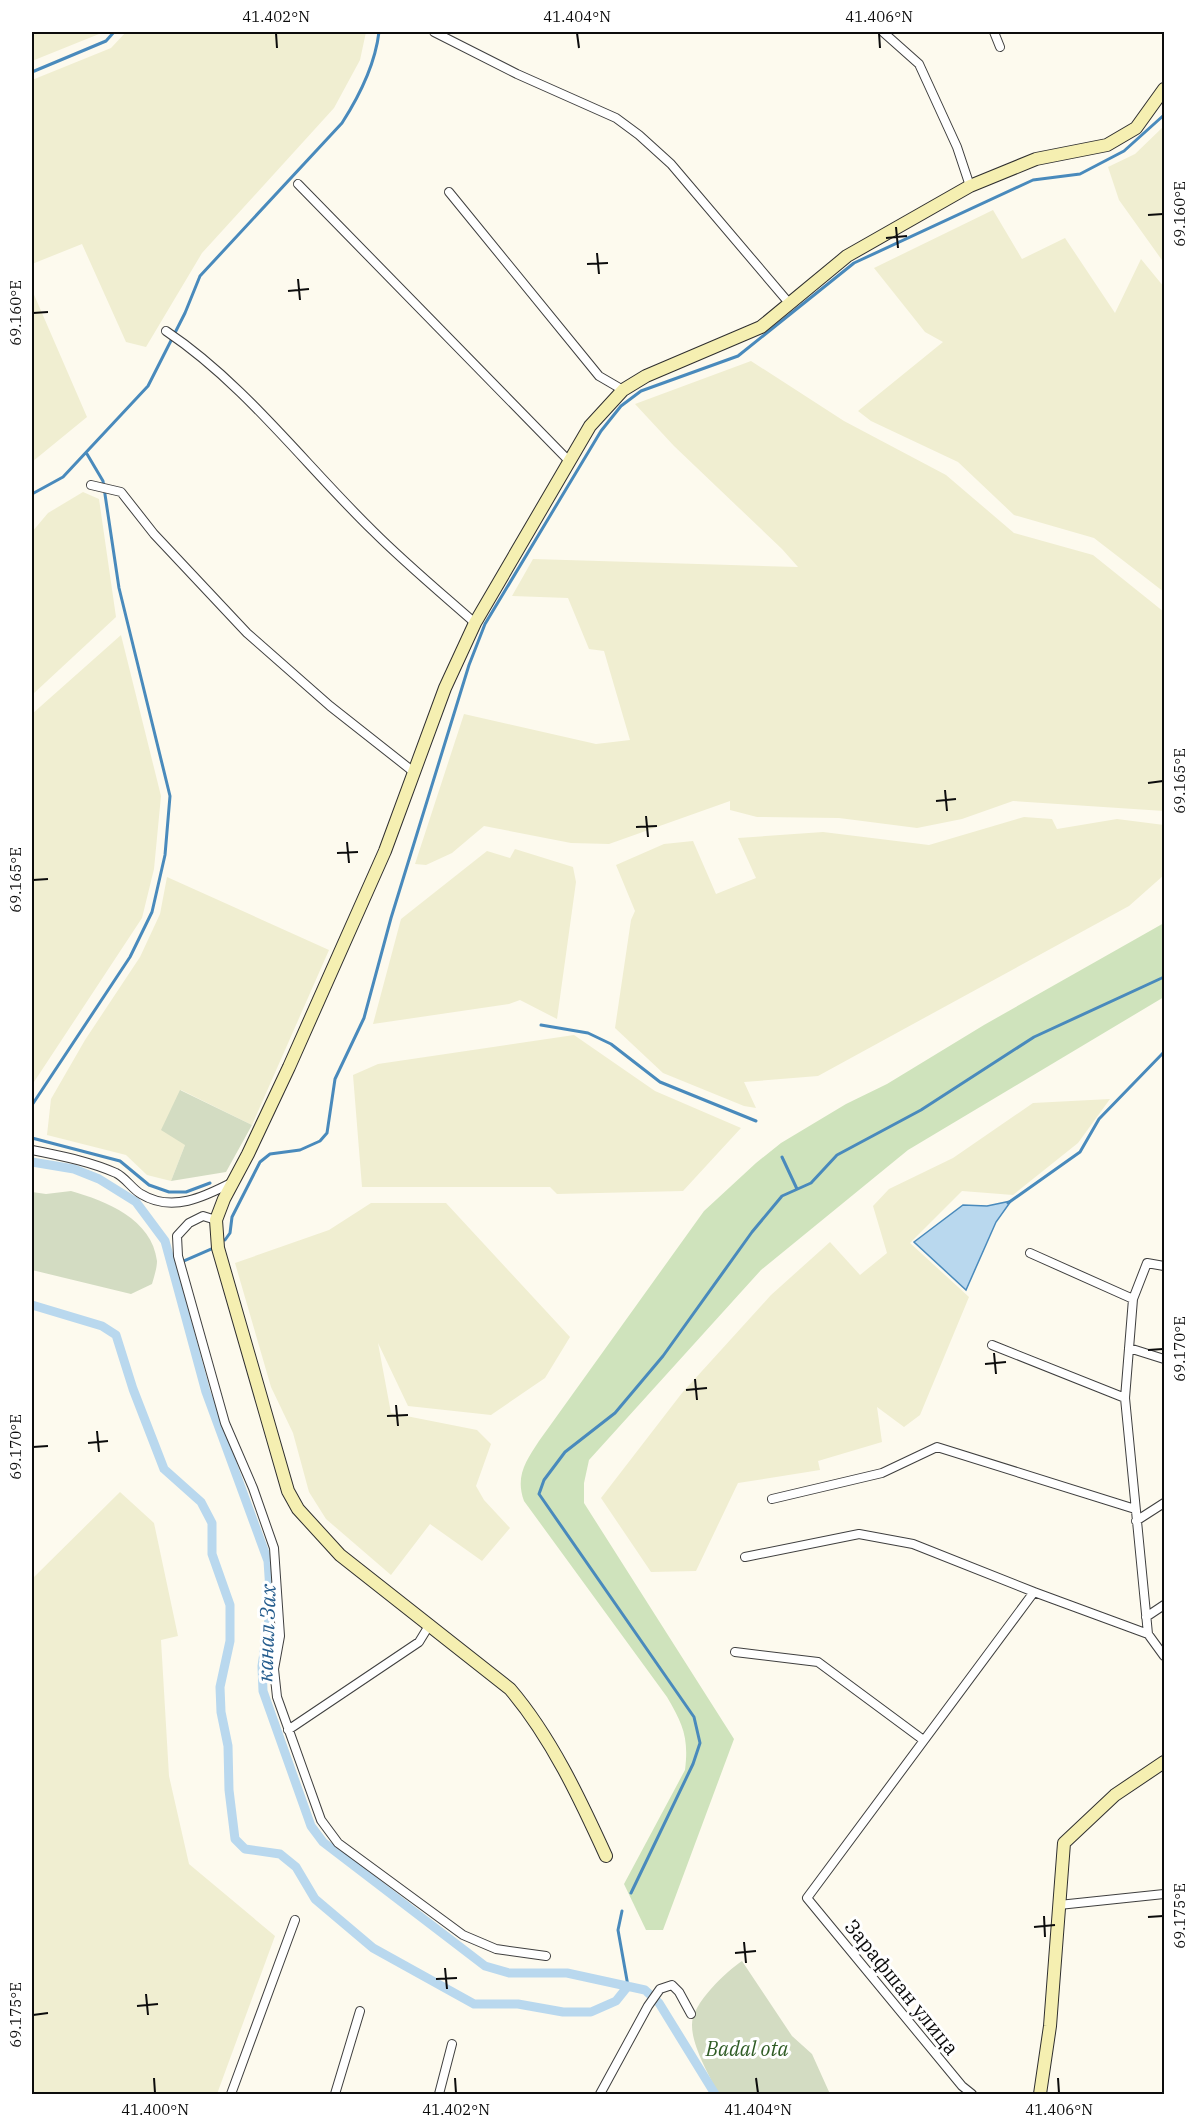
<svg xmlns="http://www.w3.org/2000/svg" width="1196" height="2126" font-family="'IBM Plex Serif',serif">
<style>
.farmland{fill:#f0eed1}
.green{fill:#cfe3bc}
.cemetery{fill:#d3dcc2}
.water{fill:#b9d8ee;stroke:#498abc;stroke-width:1.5}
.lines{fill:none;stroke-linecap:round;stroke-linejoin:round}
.stream{stroke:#498abc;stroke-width:3}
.canal{stroke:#b9d8ee;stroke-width:9}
.street-casing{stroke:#3f3f3f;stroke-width:10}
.secondary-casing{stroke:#2e2e2e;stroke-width:14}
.street{stroke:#fff;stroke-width:8}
.secondary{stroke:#f5efb1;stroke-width:12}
.ticks{fill:none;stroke:#0c0c0c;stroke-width:2}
.labels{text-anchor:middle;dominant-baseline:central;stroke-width:6;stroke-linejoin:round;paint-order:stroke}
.street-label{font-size:20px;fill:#0c0c0c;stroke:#fff}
.park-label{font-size:20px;font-style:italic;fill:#2f5c25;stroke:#fff}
.water-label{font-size:21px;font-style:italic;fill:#265d8e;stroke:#fff}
.neatline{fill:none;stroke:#0c0c0c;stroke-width:2}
.ticks-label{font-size:15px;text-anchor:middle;fill:#0c0c0c}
</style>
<rect width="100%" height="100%" fill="#fdfaee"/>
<path class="farmland" d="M32 32H104L32 61Z
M126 32H366L360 60 334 108 202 253 146 347 126 342 82 244 32 264V80L111 48Z
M1164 126V263L1119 200 1108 167 1135 154Z
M993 210 1022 259 1065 238 1115 313 1141 259 1164 287V592L1094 538 1014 515 958 462 871 421 858 411 943 342 925 332 874 268Z
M32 290 87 417 32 462Z
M751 361 844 421 946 475 1014 533 1093 555 1164 612V811L1013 801 962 819 917 828 839 818 757 817 730 810V801L609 844 571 843 484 826 452 853 426 865 415 864 464 714 596 744 630 740 604 651 589 649 568 598 512 596 533 559 798 567 782 549 674 446 635 404Z
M83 492 99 499 116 617 32 695V532L48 513Z
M121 635 161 796 154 869 142 918 32 1085V714Z
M1024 817 1052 819 1057 829 1117 819 1164 825V875L1129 906 818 1076 744 1082 756 1108 744 1106 663 1073 615 1028 631 920 635 911 616 865 664 844 693 841 716 894 756 878 738 838 823 832 929 845Z
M515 849 573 867 576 882 557 1019 520 1000 509 1004 373 1024 401 919 487 851 510 858Z
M167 877 329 950 252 1125 181 1090 185 1145 171 1181 147 1175 126 1155 47 1135 51 1099 85 1040 140 957 160 914Z
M574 1035 655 1091 741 1128 683 1191 557 1194 550 1187H362L353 1075 378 1064Z
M1110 1099 1078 1143 1013 1195 962 1191 910 1243 969 1297 920 1415 904 1427 877 1407 882 1442 818 1461 820 1470 738 1483 696 1571 651 1572 601 1498 682 1393 771 1295 830 1242 860 1275 887 1253 873 1206 889 1189 953 1158 1033 1103Z
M371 1203H446L570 1337 545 1378 491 1415 408 1406 378 1343 391 1413 477 1430 491 1444 476 1486 484 1500 510 1528 482 1561 430 1524 391 1575 326 1519 309 1492 293 1433 271 1387 235 1263 329 1230Z
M120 1492 154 1523 178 1636 161 1640 169 1776 189 1864 275 1936 217 2094H32V1579Z"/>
<path class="green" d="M1164 923V997L908 1150 761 1270 589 1460 584 1483V1503L734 1739 663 1930H646L624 1884 685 1770C689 1738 683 1724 667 1697L524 1501C515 1476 526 1461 539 1441L704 1211 756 1163 781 1143 846 1104 887 1084 984 1025Z"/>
<path class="cemetery" d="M180 1090 252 1125 226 1172 171 1181 185 1145 161 1130Z
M71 1191C106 1201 152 1219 157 1261 157 1268 154 1277 152 1284L131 1294 32 1270V1192L46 1194Z
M742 1961 792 2036 812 2054 830 2094H718C709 2074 692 2047 692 2025 692 2003 726 1972 742 1961Z"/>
<path class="water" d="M1011 1201 996 1222 966 1290 914 1242 963 1205 987 1206Z"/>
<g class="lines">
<path class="stream" d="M32 72 106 41 114 32
M32 494 63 477 148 386 185 313 200 276 342 123C360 95 375 65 379 32
M541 1025 588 1033 611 1044 660 1082 756 1121
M32 1105 130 957 152 912 165 855 170 796 119 588 103 481 87 454
M32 1138 120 1161 149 1185 169 1192H186L210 1183
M782 1157 797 1189
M1008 1203 1080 1152 1099 1119 1164 1052
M225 1240 230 1233 232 1217 260 1162 270 1154 300 1150 320 1141 327 1133 335 1079 364 1018 391 918 469 665 485 624 601 431 621 406 641 391 738 356 854 263 1033 180 1080 174 1124 151 1164 115
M172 1266 211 1249
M631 1893 693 1764 700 1743 694 1717 539 1494 544 1480 565 1452 615 1413 663 1356 752 1232 782 1196 811 1183 837 1155 921 1110 1034 1037 1164 977
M622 1911 618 1930 628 1986"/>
<path class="canal" d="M32 1162 74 1169 99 1179 136 1202 165 1241 206 1392 268 1561 271 1606 262 1666 263 1691 311 1826 323 1842 485 1966 509 1973H567L645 1990 659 2003 715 2094
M32 1305 102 1326 116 1335 133 1389 164 1469 201 1502 212 1523V1554L230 1605V1641L220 1687 221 1712 228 1746 229 1790 235 1839 245 1849 280 1854 296 1867 315 1899 373 1948 474 2004H518L563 2012H591L616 2001 628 1986"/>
<defs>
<path id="street" d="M434 32 517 74 616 118 639 135 671 164 789 303
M883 32 919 64 957 147 970 186
M994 32 1000 47
M298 184 569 461
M449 192 599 376 623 390
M166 331C245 384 305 465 373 531 405 563 441 593 475 623
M91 485 121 492 154 534 247 633 330 706 415 773
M32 1150C61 1156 89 1161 116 1173 126 1178 132 1189 141 1194 172 1213 204 1197 233 1182
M216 1220 203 1216 189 1223 177 1236 178 1256 225 1423 253 1488 274 1548 280 1636 274 1669 277 1697 321 1820 338 1843 463 1935 496 1949 546 1956
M1030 1253 1133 1299
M1164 1266 1147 1263 1133 1299 1125 1398 1148 1634 1164 1656
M992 1345 1125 1398
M1129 1348 1164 1359
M772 1499 882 1473 937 1447 1135 1509
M1136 1521 1164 1503
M745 1557 859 1534 913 1544 1034 1592
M1146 1617 1164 1605
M735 1652 818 1662 922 1739
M288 1730 419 1642 430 1624
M1059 1905 1164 1894
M231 2094 295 1920
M335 2094 360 2011
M439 2094 452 2044
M600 2094 648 2006 660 1989 672 1985 679 1992 691 2014
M972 2094 962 2086 807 1898 1034 1592 1148 1634"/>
<path id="secondary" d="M606 1856C580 1799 551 1737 510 1689L340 1555 298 1509 288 1491 218 1248 216 1220 224 1199 248 1154 289 1067 385 851 445 688 475 623 590 426 623 390 646 376 761 327 847 256 970 186 1036 159 1107 145 1136 128 1164 89
M1040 2094 1050 2026 1064 1843 1115 1795 1164 1762"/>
</defs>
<use href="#street" class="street-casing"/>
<use href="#secondary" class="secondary-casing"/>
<use href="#street" class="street"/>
<use href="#secondary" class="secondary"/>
</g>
<path class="ticks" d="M276 33 277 48M577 33 579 48M879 33 880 48M1148 215 1163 214M896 227 898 248M886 238 907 236M597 253 599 274M587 264 608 263M298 279 300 300M288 291 309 289M33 313 48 312M1148 783 1163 781M945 790 947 811M936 801 956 799M646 816 648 837M636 827 657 826M347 842 349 863M337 853 358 852M33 880 48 879M1148 1350 1163 1349M994 1353 996 1374M985 1364 1006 1362M695 1379 697 1400M686 1390 707 1388M396 1405 398 1426M387 1416 408 1415M97 1431 99 1452M88 1443 108 1441M33 1447 48 1446M1044 1916 1045 1937M1148 1917 1163 1916M1034 1927 1055 1925M744 1942 746 1963M735 1953 756 1951M445 1968 447 1989M436 1979 457 1978M146 1994 148 2015M137 2006 158 2004M33 2015 48 2013M154 2078 155 2093M455 2078 456 2093M756 2078 758 2093M1058 2078 1059 2093"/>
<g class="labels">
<g class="street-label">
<text transform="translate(902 1987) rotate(51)">Зарафшан улица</text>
</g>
<g class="park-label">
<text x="747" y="2048">Badal ota</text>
</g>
<g class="water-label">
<text transform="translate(266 1633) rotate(-88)">канал Зах</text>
</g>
</g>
<rect width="1196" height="2126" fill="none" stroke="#ffffff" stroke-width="66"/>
<rect x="33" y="33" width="1130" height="2060" class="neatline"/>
<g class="ticks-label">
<text x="276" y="22">41.402°N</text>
<text x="577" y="22">41.404°N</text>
<text x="879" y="22">41.406°N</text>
<text transform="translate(1180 214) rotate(-90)" y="5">69.160°E</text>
<text transform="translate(16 313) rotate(-90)" y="5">69.160°E</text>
<text transform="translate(1180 781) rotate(-90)" y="5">69.165°E</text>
<text transform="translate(16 880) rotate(-90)" y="5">69.165°E</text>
<text transform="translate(1180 1349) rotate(-90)" y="5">69.170°E</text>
<text transform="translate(16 1447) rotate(-90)" y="5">69.170°E</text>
<text transform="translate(1180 1916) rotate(-90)" y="5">69.175°E</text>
<text transform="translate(16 2015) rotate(-90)" y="5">69.175°E</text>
<text x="155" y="2115">41.400°N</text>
<text x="456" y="2115">41.402°N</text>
<text x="758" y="2115">41.404°N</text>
<text x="1059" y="2115">41.406°N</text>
</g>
</svg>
